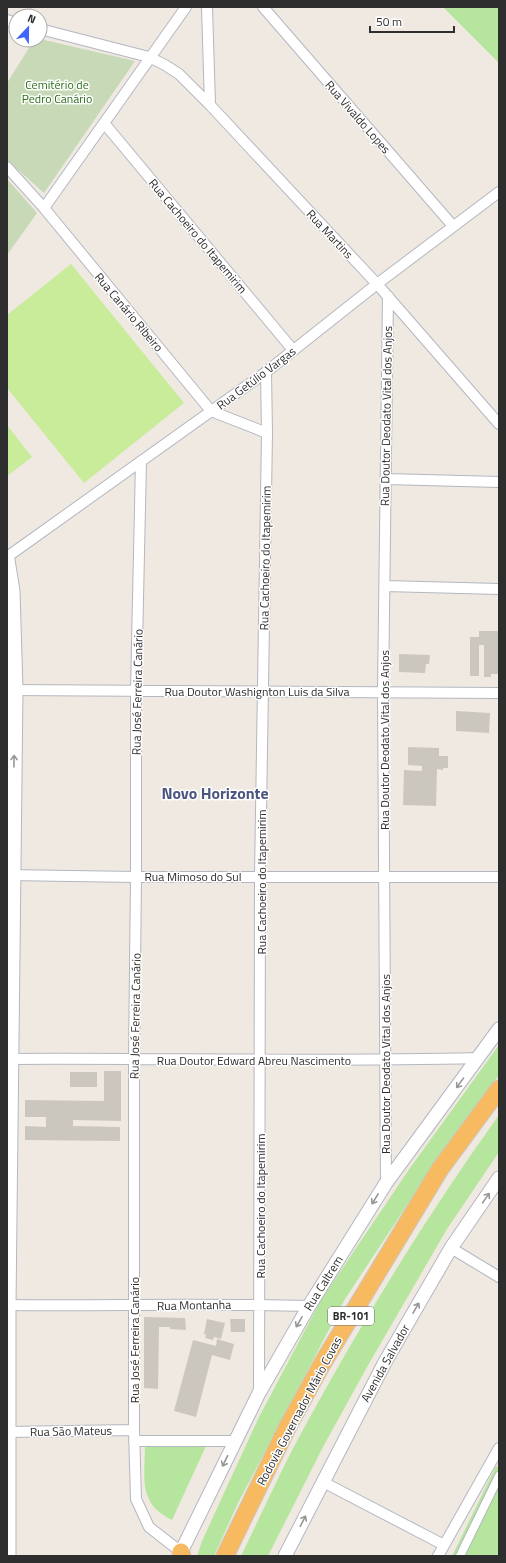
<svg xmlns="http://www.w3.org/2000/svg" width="506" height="1563" font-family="'Titillium Web',sans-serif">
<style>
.green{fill:#b6e59e}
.cemetery{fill:#c8d9b8}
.pitch{fill:#c9ec9a}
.building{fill:#cbc7bf}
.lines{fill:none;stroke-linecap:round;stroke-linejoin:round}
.pedestrian-casing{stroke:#b4b7c1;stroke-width:10}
.minor-casing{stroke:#b4b7c1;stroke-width:12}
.tertiary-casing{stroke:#b4b7c1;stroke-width:15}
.secondary-casing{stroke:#b4b7c1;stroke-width:17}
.trunk-casing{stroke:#c9c9c9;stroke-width:19}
.pedestrian{stroke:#fff;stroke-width:8}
.minor{stroke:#fff;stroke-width:10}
.tertiary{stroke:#fff;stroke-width:13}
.secondary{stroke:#fff;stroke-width:15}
.trunk{stroke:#f8ba60;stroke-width:17}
.oneway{stroke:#969696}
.labels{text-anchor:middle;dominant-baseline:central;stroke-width:3;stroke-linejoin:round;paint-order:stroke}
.shield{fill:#fff;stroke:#6d6d6d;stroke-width:1}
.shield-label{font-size:11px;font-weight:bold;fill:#2e2e2e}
.park-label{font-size:12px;fill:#2c6e1b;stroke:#fff}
.street-label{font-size:12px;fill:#2e2e2e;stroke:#fff}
.district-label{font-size:16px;font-weight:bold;fill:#4d5680;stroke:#fff}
</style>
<rect width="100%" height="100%" fill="#efe9e1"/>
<path class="green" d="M443 7H499V63Z
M499 1045V1075L425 1178 345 1299 238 1503 214 1556H197L202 1541 259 1417 321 1300 410 1168Z
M499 1115V1152L447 1229 367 1367 323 1447 268 1556H241C262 1513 282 1468 305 1426 364 1318 428 1214 499 1115Z
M145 1444 206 1446 172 1520C137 1503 145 1477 145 1444Z
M496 1466 499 1468V1556H452Z"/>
<path class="cemetery" d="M40 39 135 61 44 193 7 160V83L34 40H40Z
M7 179 37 213 7 255Z"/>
<path class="pitch" d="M71 264 184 403 84 483 7 388V315Z
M7 425 32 457 7 476Z"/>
<path class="building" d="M479 631H499V674H491V677H484V645H479V676H470V637H479Z
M399 654 430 655 429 664H426L425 673 399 672Z
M456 711 490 713 489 733 456 731Z
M408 747 439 748V756H448V768H443V770L437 769 436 806 403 805 404 770 422 771V766L408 765Z
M104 1071H121V1121L73 1120V1126L120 1127V1141L25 1140V1126L46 1127V1117H25V1100L104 1101Z
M70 1072H97V1087H70Z
M144 1317 185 1318 186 1330 170 1329V1327H159L158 1389 144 1388Z
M207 1319 225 1323 221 1339 214 1337 213 1340 205 1338 206 1335 204 1334Z
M230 1319H245V1332H231Z
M217 1339 234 1344 230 1360 212 1355 196 1417 174 1411 193 1340 216 1346Z"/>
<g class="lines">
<defs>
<path id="pedestrian" d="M460 1556 499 1476"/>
<path id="minor" d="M207 7 210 105
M263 7 453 226
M7 20 16 23
M40 29 149 57 165 65 179 74 210 105 377 284 499 424
M104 123 293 350
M7 167 44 208 211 411 267 433
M44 208 186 7
M141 461 136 691V877L134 1059V1430L136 1499 149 1527 181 1552
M386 479 499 482
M7 557 266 372 377 284 499 192
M385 586 499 589
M7 690 499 693
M7 875 136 877H499
M7 1059C164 1058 321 1062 478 1058
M386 1183 383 692 388 296
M451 1248 499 1277
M7 1305C107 1306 208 1303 309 1306
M259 1393 260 876 267 433 266 372
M7 1432 134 1430
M134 1441H235
M323 1482 444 1545
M438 1556 499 1448"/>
<path id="tertiary" d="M179 1556 259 1393 309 1306 386 1183 499 1029
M285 1556 385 1362 451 1248 499 1178"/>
<path id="secondary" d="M7 560 12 591 15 689 8 1305V1556"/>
<path id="trunk" d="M181 1552 182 1556
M225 1556 288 1426 322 1364 440 1169 499 1089"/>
</defs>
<use href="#pedestrian" class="pedestrian-casing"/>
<use href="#minor" class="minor-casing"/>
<use href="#tertiary" class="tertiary-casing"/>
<use href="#secondary" class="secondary-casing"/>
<use href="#trunk" class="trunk-casing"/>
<use href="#pedestrian" class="pedestrian"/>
<use href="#minor" class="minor"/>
<use href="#tertiary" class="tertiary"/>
<use href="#secondary" class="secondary"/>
<use href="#trunk" class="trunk"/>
</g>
<defs><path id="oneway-shaft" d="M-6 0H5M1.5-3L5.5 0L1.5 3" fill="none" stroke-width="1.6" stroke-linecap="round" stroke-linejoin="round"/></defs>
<g class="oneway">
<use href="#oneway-shaft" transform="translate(14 761) rotate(-89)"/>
<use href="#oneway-shaft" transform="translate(460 1083) rotate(126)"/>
<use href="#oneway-shaft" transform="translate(486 1198) rotate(-55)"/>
<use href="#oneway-shaft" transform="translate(375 1199) rotate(122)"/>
<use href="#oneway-shaft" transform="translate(416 1308) rotate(-60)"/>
<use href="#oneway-shaft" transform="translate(299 1322) rotate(120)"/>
<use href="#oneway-shaft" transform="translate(225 1461) rotate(116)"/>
<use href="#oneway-shaft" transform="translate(303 1521) rotate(-63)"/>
</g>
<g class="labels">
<rect class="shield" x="328" y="1307" width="46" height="18" rx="3"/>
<g class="shield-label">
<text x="351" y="1316">BR-101</text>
</g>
<g class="park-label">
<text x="57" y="84">Cemitério de<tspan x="57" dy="14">Pedro Canário</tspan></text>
</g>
<g class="street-label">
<text transform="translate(358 117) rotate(49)">Rua Vivaldo Lopes</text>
<text transform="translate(330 234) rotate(47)">Rua Martins</text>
<text transform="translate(198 236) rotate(50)">Rua Cachoeiro do Itapemirim</text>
<text transform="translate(129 312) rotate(50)">Rua Canário Ribeiro</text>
<text transform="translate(256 378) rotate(-37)">Rua Getúlio Vargas</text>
<text transform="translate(386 416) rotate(-89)">Rua Doutor Deodato Vital dos Anjos</text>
<text transform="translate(265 558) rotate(-89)">Rua Cachoeiro do Itapemirim</text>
<text x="257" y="691">Rua Doutor Washignton Luis da Silva</text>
<text transform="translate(137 692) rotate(-89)">Rua José Ferreira Canário</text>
<text transform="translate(384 740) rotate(-90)">Rua Doutor Deodato Vital dos Anjos</text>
<text x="193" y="876">Rua Mimoso do Sul</text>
<text transform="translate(261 882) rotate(-90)">Rua Cachoeiro do Itapemirim</text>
<text transform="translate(135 1016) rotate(-89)">Rua José Ferreira Canário</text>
<text x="254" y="1060">Rua Doutor Edward Abreu Nascimento</text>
<text transform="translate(385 1064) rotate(-90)">Rua Doutor Deodato Vital dos Anjos</text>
<text transform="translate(260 1206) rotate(-90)">Rua Cachoeiro do Itapemirim</text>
<text transform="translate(323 1283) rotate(-58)">Rua Caltrem</text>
<text transform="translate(194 1305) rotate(-1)">Rua Montanha</text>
<text transform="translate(134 1340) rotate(-90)">Rua José Ferreira Canário</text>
<text transform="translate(385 1363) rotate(-61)">Avenida Salvador</text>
<text transform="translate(299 1411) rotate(-62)">Rodovia Governador Mário Covas</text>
<text transform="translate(71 1431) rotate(-1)">Rua São Mateus</text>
</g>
<g class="district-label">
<text x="215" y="793">Novo Horizonte</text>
</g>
</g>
<rect width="506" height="1563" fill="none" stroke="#2e2e2e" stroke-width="16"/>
<g transform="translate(28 28) rotate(22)"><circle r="19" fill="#ffffff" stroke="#ababab"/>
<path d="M0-3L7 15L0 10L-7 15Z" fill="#4264fb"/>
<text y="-6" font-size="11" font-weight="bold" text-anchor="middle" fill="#2e2e2e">N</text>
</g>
<path d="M370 26v6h84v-6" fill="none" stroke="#2e2e2e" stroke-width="2"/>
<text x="376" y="26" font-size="12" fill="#2e2e2e" stroke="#ffffff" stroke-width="3" paint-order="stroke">50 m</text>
</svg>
